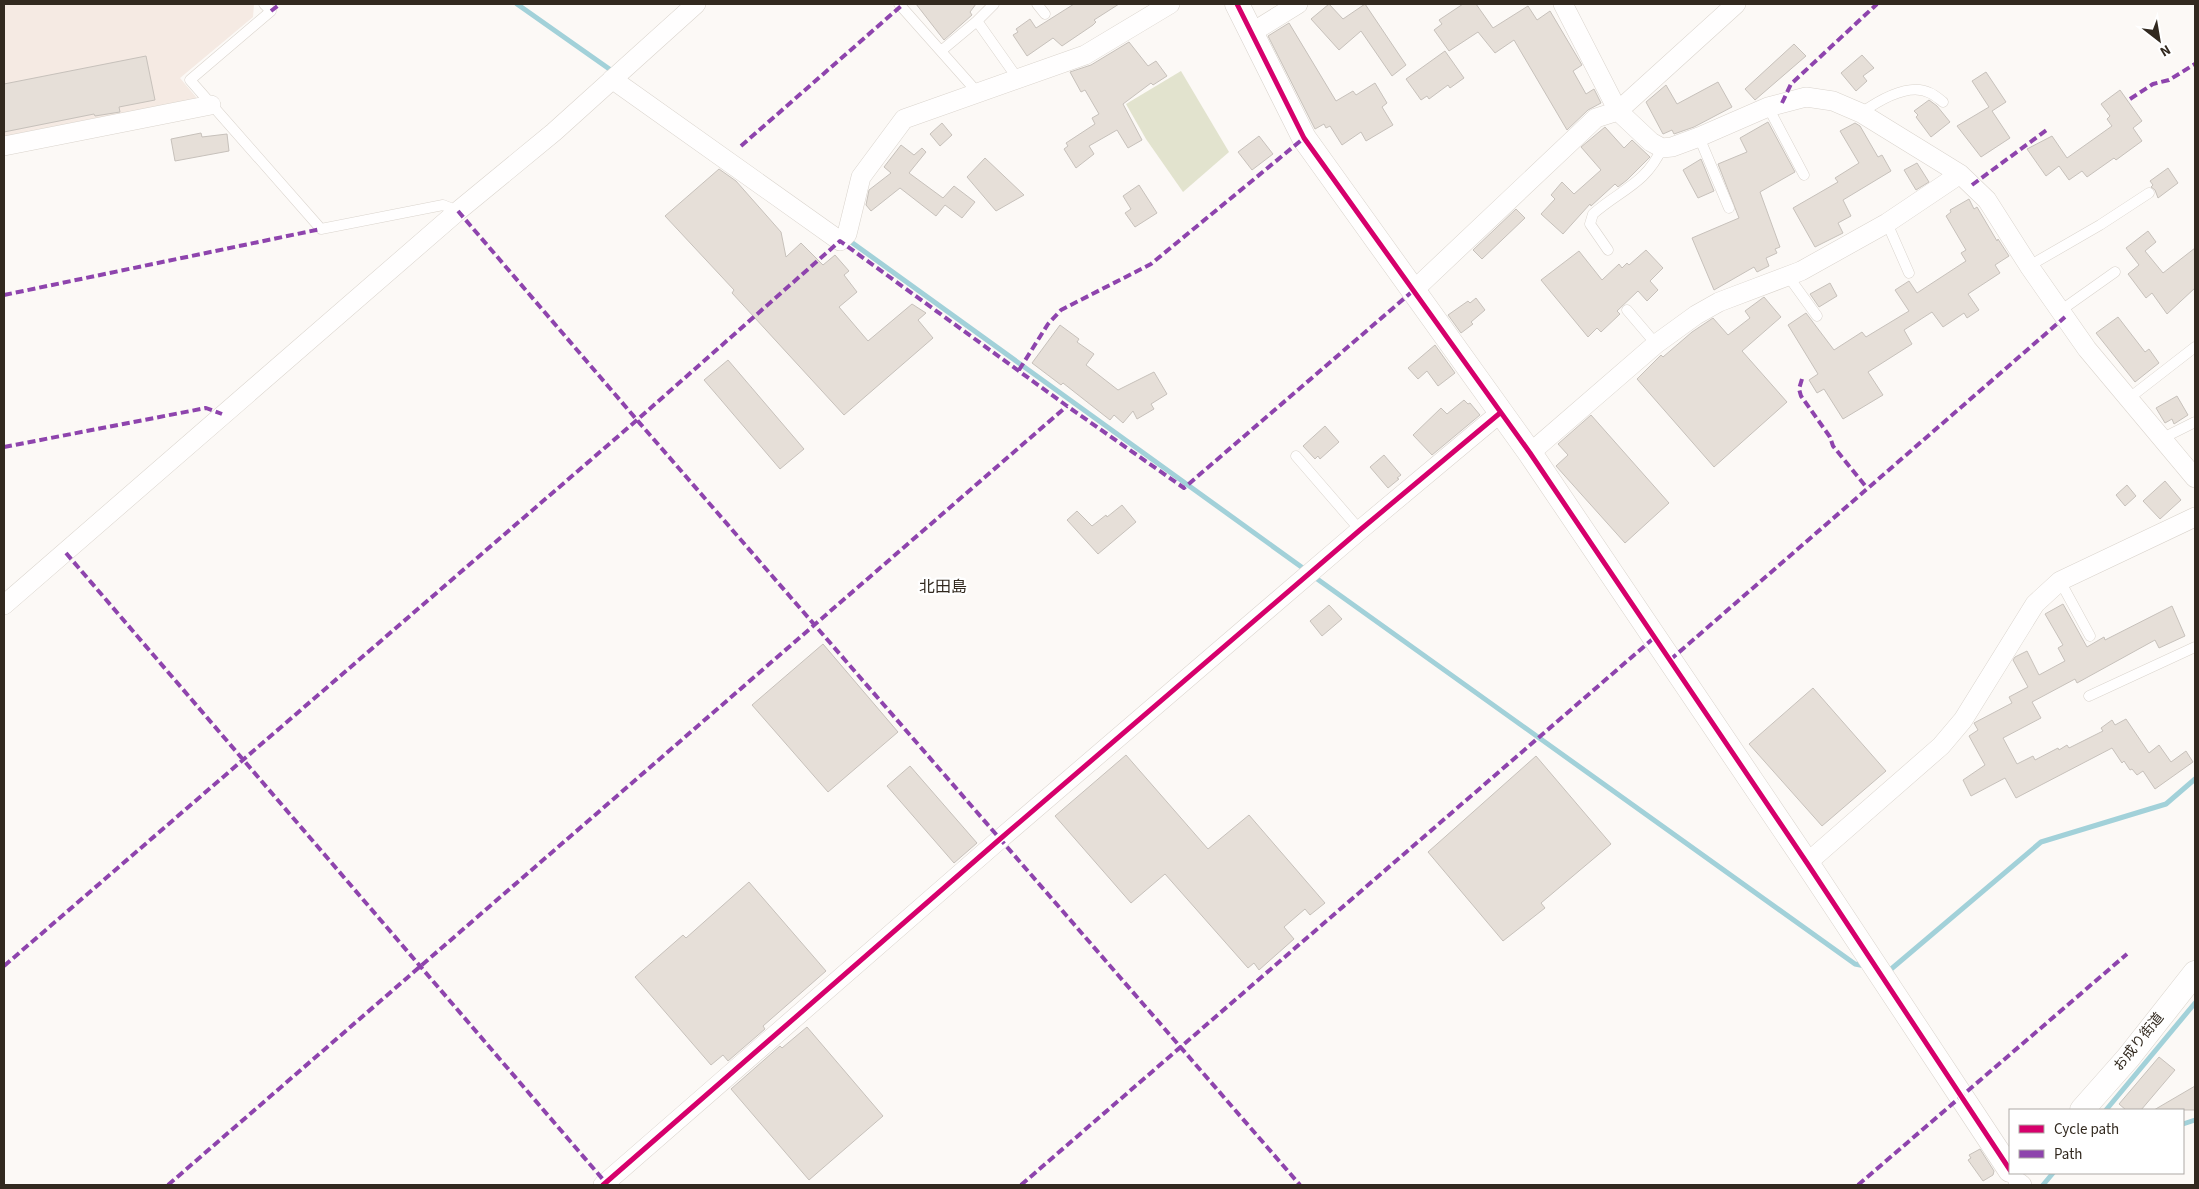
<svg xmlns="http://www.w3.org/2000/svg" width="2199" height="1189" font-family="'Source Sans 3','Noto Sans JP',sans-serif">
<style>
.commercial{fill:#f5eae3}
.green{fill:#e2e3ce}
.lines{fill:none;stroke-linecap:round;stroke-linejoin:round}
.stream{stroke:#a2d1d9;stroke-width:5}
.building{fill:#e6dfd8;stroke:#c7c1bb}
.service-casing{stroke:#dad4cd;stroke-width:11}
.minor-casing{stroke:#dad4cd;stroke-width:20}
.tertiary-casing{stroke:#dad4cd;stroke-width:25}
.service{stroke:#fffefe;stroke-width:10}
.minor{stroke:#fffefe;stroke-width:19}
.tertiary{stroke:#fffefe;stroke-width:24}
.quiet{stroke:#8e44ad;stroke-width:4;stroke-dasharray:8 4;stroke-linecap:butt}
.cycleway-casing{stroke:#fff;stroke-width:8}
.cycleway{stroke:#d6006c;stroke-width:5}
.labels{text-anchor:middle;dominant-baseline:central;stroke-width:4.5;stroke-linejoin:round;paint-order:stroke}
.street-label{font-size:14px;fill:#32291f;stroke:#fff}
.quarter-label{font-size:16px;fill:#32291f;stroke:#fff}
</style>
<rect width="100%" height="100%" fill="#fcf9f6"/>
<path class="commercial" d="M4 4H254L253 17 180 78 196 97V103L4 142Z"/>
<path class="green" d="M1181 71 1229 152 1183 192 1146 139 1126 104Z"/>
<g class="lines">
<path class="stream" d="M517 4 615 73
M847 239 1307 571
M1313 576 1855 964 1865 966
M1886 969 1890 970 2041 842 2166 804 2195 779
M2106 1110 2195 1003
M2183 1124 2195 1120
M2043 1185 2053 1173"/>
</g>
<path class="building" d="M916 4H976L970 12 972 15 944 40Z
M1074 4H1119L1094 20 1096 22 1093 25 1062 46 1053 38 1027 56 1013 35 1018 32 1016 29 1030 19 1036 28Z
M1329 4 1343 19 1365 4 1406 65 1392 76 1361 31 1339 50 1311 19Z
M1463 4H1476L1493 28 1528 6 1537 20 1550 11 1582 65 1573 71 1586 94 1594 89 1601 103 1588 110 1567 130 1514 40 1495 53 1478 32 1449 51 1434 30 1442 24 1439 20Z
M1289 23 1336 101 1353 91 1356 95 1375 83 1387 103 1382 107 1393 125 1366 141 1361 132 1342 145 1330 126 1326 128 1324 124 1315 129 1268 36Z
M1129 42 1148 66 1156 61 1167 76 1153 85 1151 83 1123 104 1142 140 1128 148 1117 130 1089 146 1094 154 1076 168 1064 149 1068 146 1066 143 1095 124 1092 118 1099 114 1085 90 1081 92 1070 72 1091 65Z
M1794 44 1806 56 1755 100 1745 89Z
M1445 51 1464 78 1450 88 1448 85 1429 99 1427 96 1421 100 1406 79Z
M1862 55 1874 68 1863 76 1867 81 1856 91 1841 73Z
M146 56 155 100 119 107 120 112 95 116 94 114 4 132V84Z
M1986 72 2006 102 1992 111 2010 138 1981 157 1957 126 1989 107 1972 81Z
M1718 82 1732 107 1694 127 1674 134 1672 130 1663 134 1646 102 1666 85 1677 104Z
M2120 90 2142 121 2133 128 2142 141 2116 160 2114 158 2087 177 2082 171 2069 180 2059 166 2046 176 2027 149 2052 136 2067 158 2112 126 2107 119 2110 116 2101 104Z
M1929 100 1937 106 1950 122 1931 137 1916 117 1918 115 1914 111Z
M1768 122 1795 172 1760 192 1780 247 1775 249 1777 253 1766 258 1769 266 1757 272 1754 267 1714 290 1692 238 1739 218 1718 164 1747 152 1740 138Z
M942 123 952 135 940 146 930 134Z
M1855 123 1860 126 1878 157 1882 155 1891 171 1843 200 1851 216 1838 223 1843 233 1815 247 1793 208 1838 182 1835 178 1859 163 1840 131Z
M1605 127 1624 148 1632 140 1650 157 1627 180 1618 187 1615 184 1591 206 1590 204 1563 234 1541 214 1555 199 1551 195 1562 182 1574 194 1601 170 1581 147Z
M201 133 202 137 227 134 229 151 175 161 171 139Z
M1259 136 1273 154 1252 170 1238 152Z
M901 145 914 155 922 148 926 152 909 173 943 198 954 186 975 202 962 218 945 205 936 216 900 188 871 211 866 205 869 190 891 173 884 167Z
M985 158 1024 195 996 211 967 177Z
M1701 159 1714 191 1698 198 1683 170Z
M1917 163 1929 182 1916 190 1904 170Z
M2168 168 2178 183 2158 198 2155 190 2151 187 2153 185 2150 181Z
M719 169 736 181 781 232 786 257 801 243 823 265 835 255 849 271 844 275 857 292 839 307 868 341 912 304 926 313 918 320 933 338 844 415 732 293 734 290 665 216Z
M1139 185 1157 213 1135 227 1125 213 1131 209 1123 196Z
M1969 199 1974 209 1977 207 1997 241 1998 239 2009 256 1995 265 2000 273 1968 294 1979 310 1967 318 1964 313 1943 327 1932 312 1904 330 1912 344 1868 372 1883 395 1843 419 1824 389 1817 393 1809 380 1818 374 1788 325 1806 313 1834 350 1862 332 1866 337 1909 311 1895 290 1909 281 1917 293 1966 261 1961 253 1966 250 1946 216 1951 212 1950 210Z
M1516 209 1525 218 1482 259 1473 250Z
M2148 231 2156 242 2145 251 2163 273 2195 248V288L2167 314 2152 293 2146 298 2128 274 2139 265 2126 248Z
M1646 250 1663 268 1650 281 1658 290 1647 301 1638 291 1617 311 1620 314 1601 332 1597 328 1588 337 1541 280 1579 251 1602 280 1619 264 1622 268 1627 263 1629 265Z
M1830 283 1837 296 1819 307 1810 294Z
M1764 297 1781 317 1742 351 1787 402 1714 467 1637 379 1661 355 1663 357 1692 332 1713 318 1728 335 1750 318 1745 311Z
M1476 298 1485 310 1471 322 1473 324 1461 333 1448 315 1468 301 1470 303Z
M2118 317 2145 352 2149 349 2159 363 2135 382 2096 333Z
M1060 325 1079 339 1077 342 1094 354 1086 365 1118 390 1154 372 1167 394 1151 404 1154 409 1137 419 1133 411 1123 423 1114 415 1110 420 1063 383 1061 385 1032 363Z
M1435 345 1455 373 1438 386 1427 371 1418 379 1408 368Z
M728 360 804 449 780 469 704 380Z
M2177 396 2188 415 2174 424 2172 419 2165 423 2156 408Z
M1464 400 1468 404 1470 403 1480 415 1432 455 1413 435 1441 408 1447 414Z
M1591 415 1669 503 1625 543 1556 466 1568 455 1558 444Z
M1325 426 1339 442 1320 459 1318 456 1315 459 1303 446Z
M1384 455 1401 475 1397 478 1399 479 1388 488 1370 467Z
M2165 481 2181 500 2160 519 2143 501Z
M2127 485 2136 496 2125 506 2116 495Z
M1122 505 1136 522 1098 554 1067 520 1077 511 1092 526 1106 515 1107 517Z
M2063 604 2087 647 2104 637 2105 640 2172 606 2185 636 2159 648 2155 640 2077 683 2075 679 2032 702 2041 718 2003 738 2017 764 2033 756 2035 760 2058 748 2059 750 2067 745 2069 748 2103 731 2101 728 2112 720 2115 725 2126 719 2149 753 2159 745 2171 762 2186 751 2193 762 2155 789 2143 771 2137 775 2132 769 2130 770 2124 761 2122 763 2112 748 2016 798 2005 778 1971 796 1963 780 1985 765 1969 736 1978 730 1974 723 2012 703 2009 697 2028 687 2013 660 2015 657 2027 651 2039 675 2065 661 2058 648 2063 645 2045 614Z
M1329 605 1342 619 1322 636 1310 621Z
M823 644 898 732 828 792 752 705Z
M1813 688 1886 771 1822 826 1749 744Z
M1126 755 1208 849 1249 815 1325 903 1310 915 1305 909 1284 927 1294 939 1259 970 1254 963 1248 968 1165 874 1131 903 1055 816Z
M1536 756 1611 844 1541 903 1545 908 1503 941 1428 852Z
M910 766 977 843 954 863 887 786Z
M749 882 826 971 763 1026 765 1029 728 1061 723 1055 711 1065 635 977 683 935 686 938Z
M807 1027 883 1116 809 1180 731 1089 780 1046 782 1048Z
M2159 1057 2175 1070 2141 1110H2126L2119 1104Z
M2195 1086V1110H2154Z
M1980 1149 1994 1171 1993 1175 1983 1181 1968 1160 1971 1158 1969 1155Z"/>
<g class="lines">
<defs>
<path id="service" d="M264 4 271 11 190 80 321 229 443 205 458 211
M899 4 978 93
M1037 4 1045 14
M977 21 1018 79
M941 51 977 21 994 4
M1768 107 1804 175
M1861 113C1878 101 1909 82 1930 93 1935 95 1939 99 1943 102
M1699 137 1729 208
M1887 223 1909 273
M1608 250 1590 224 1593 214C1620 190 1646 184 1662 148
M2029 266 2100 225 2149 193
M1788 276 1817 316
M1627 310 1656 344
M2060 311 2115 272
M2128 399 2195 347
M2161 439 2195 422
M1296 456 1360 530
M2060 581 2090 636
M2089 696 2195 647"/>
<path id="minor" d="M1563 4 1618 111 1651 142 1662 148 1672 147 1699 137 1768 107 1806 97 1833 101 1861 113 1960 174 1987 200 2029 266 2087 349 2195 478
M1251 33 1298 4
M612 79 840 241 847 234 861 177 904 119 1085 55 1170 4
M4 146 211 105
M1414 290 1596 118 1618 111 1736 4
M1530 453 1656 344 1696 315 1719 302 1801 271 1887 223 1960 174
M4 605 458 211 554 132 696 4
M1807 863 1941 746 1963 720 2035 604 2060 581 2195 517
M2018 1182 2022 1185
M603 1185 1000 839 1360 530 1500 413"/>
<path id="tertiary" d="M1237 4 1304 138 1530 453 1807 863 2010 1170
M2082 1110 2128 1058 2195 973"/>
</defs>
<use href="#service" class="service-casing"/>
<use href="#minor" class="minor-casing"/>
<use href="#tertiary" class="tertiary-casing"/>
<use href="#service" class="service"/>
<use href="#minor" class="minor"/>
<use href="#tertiary" class="tertiary"/>
<path class="quiet" d="M271 11 280 4
M2130 99 2153 84 2169 80 2195 64
M1782 103 1791 84 1877 4
M741 146 901 6
M1972 185 2048 129
M458 211 637 420 1300 1185
M4 295 321 229
M1019 370 1048 324 1061 310 1151 264 1304 138
M1802 379 1799 389 1801 396 1830 437 1833 446 1867 488
M4 447 206 408 222 414
M66 553 606 1183
M1670 660 2065 317
M4 966 637 420 840 241 1067 406 1184 488 1414 290
M168 1185 1067 406
M1021 1185 1655 637
M1858 1185 2127 954"/>
<defs>
<path id="cycleway" d="M1237 4 1304 138 1530 453 1807 863 2010 1170
M603 1185 1000 839 1360 530 1500 413"/>
</defs>
<use href="#cycleway" class="cycleway-casing"/>
<use href="#cycleway" class="cycleway"/>
</g>
<g class="labels">
<g class="street-label">
<text transform="translate(2139 1042) rotate(-51)">お成り街道</text>
</g>
<g class="quarter-label">
<text x="943" y="587">北田島</text>
</g>
</g>
<rect width="2199" height="1189" fill="none" stroke="#32291f" stroke-width="10"/>
<rect x="2009" y="1109" width="175" height="65" fill="#ffffff" stroke="#ada9a5"/>
<rect x="2019" y="1125" width="25" height="8" fill="#d6006c" stroke="#ada9a5"/>
<text x="2054" y="1134" font-size="15" fill="#32291f">Cycle path</text>
<rect x="2019" y="1150" width="25" height="8" fill="#8e44ad" stroke="#ada9a5"/>
<text x="2054" y="1159" font-size="15" fill="#32291f">Path</text>
<g transform="translate(2159 40) rotate(149)" stroke="#ffffff" stroke-width="4" paint-order="stroke">
<path d="M0-4L9 19L0 12L-9 19Z" fill="#32291f"/>
<text y="-8" font-size="14" font-weight="bold" text-anchor="middle" fill="#32291f">N</text>
</g>
</svg>
